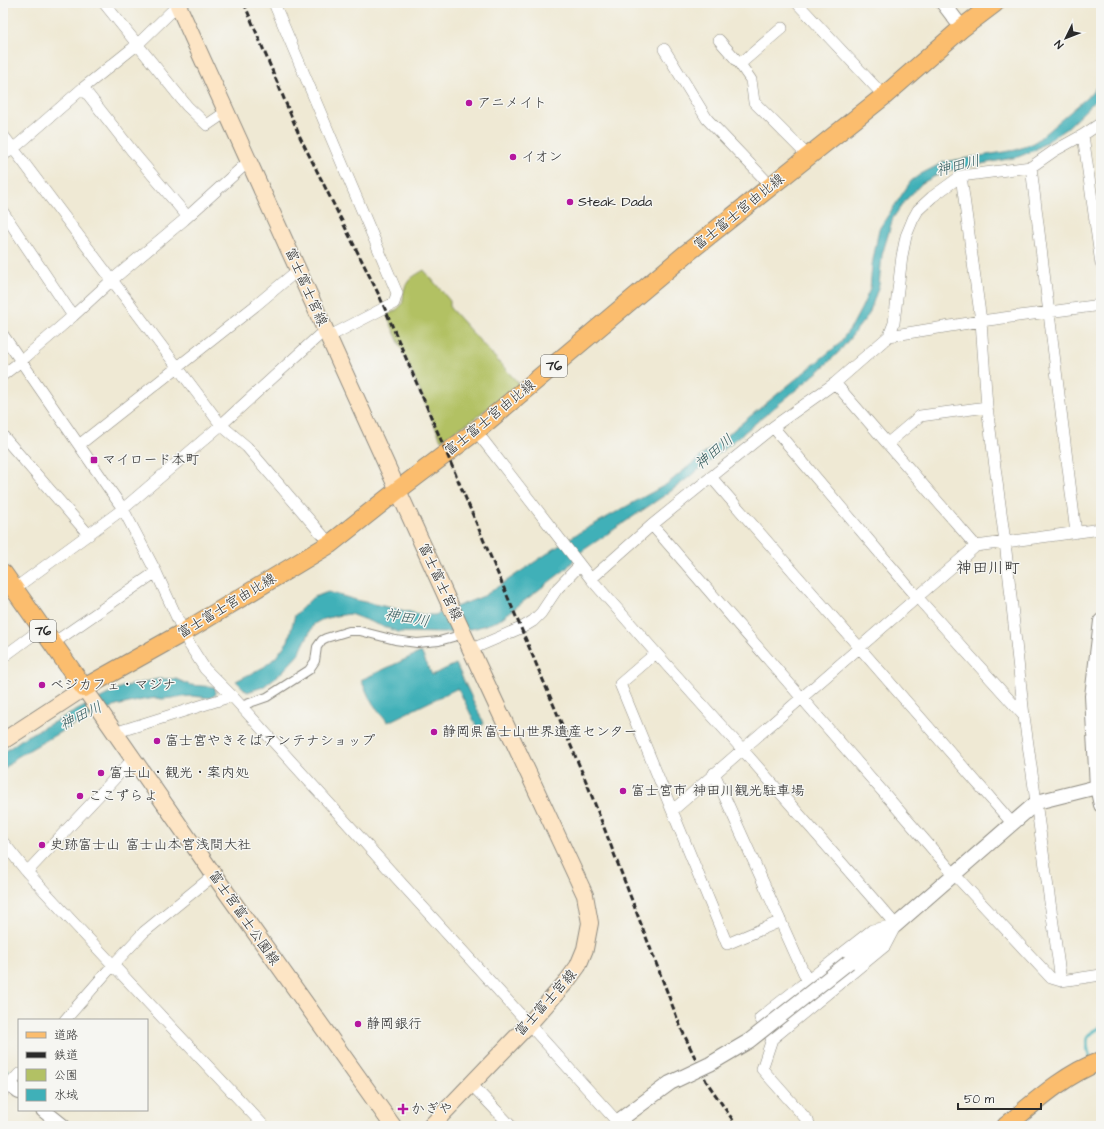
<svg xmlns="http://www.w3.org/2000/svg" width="1104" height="1129" font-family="'Architects Daughter','Klee One',sans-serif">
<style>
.green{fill:#b2c164;stroke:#6e7648}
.water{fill:#3fb0b8;stroke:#356e72}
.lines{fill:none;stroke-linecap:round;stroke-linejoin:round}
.stream{stroke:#3fb0b8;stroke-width:3.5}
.pedestrian-casing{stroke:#8d8a80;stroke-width:10}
.minor-casing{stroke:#8d8a80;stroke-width:12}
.tertiary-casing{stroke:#8d8a80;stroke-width:16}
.secondary-casing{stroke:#8d8a80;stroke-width:18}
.primary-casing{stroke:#8d8a80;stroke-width:20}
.pedestrian{stroke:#fff;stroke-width:8}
.minor{stroke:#fff;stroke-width:11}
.tertiary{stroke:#fff;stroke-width:14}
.secondary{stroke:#fde5c5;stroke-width:16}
.primary{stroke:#fbbd6e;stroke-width:18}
.rail{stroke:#2b2b2b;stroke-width:3;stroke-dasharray:6 3;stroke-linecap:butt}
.tertiary-bridge-casing{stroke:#8d8a80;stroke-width:16;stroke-linecap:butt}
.tertiary-bridge{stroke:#fff;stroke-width:14}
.poi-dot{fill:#b5179e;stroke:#f6f6f2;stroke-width:1.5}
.labels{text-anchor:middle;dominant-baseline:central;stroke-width:3;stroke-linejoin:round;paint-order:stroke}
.shield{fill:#f6f6f2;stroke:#686867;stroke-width:1}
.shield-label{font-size:13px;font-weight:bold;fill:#2b2b2b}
.poi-label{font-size:14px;fill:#2b2b2b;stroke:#f6f6f2;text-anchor:start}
.street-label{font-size:14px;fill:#2b2b2b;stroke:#f6f6f2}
.water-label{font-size:15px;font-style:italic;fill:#325a5c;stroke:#f6f6f2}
.quarter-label{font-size:16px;fill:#2b2b2b;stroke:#f6f6f2}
</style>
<rect width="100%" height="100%" fill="#f6f6f2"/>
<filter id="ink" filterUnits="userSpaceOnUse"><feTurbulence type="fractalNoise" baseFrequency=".025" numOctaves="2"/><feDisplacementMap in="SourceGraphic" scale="8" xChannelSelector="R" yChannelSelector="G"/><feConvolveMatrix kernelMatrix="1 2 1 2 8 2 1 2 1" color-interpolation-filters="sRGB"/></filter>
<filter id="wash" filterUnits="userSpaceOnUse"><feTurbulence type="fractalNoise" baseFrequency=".012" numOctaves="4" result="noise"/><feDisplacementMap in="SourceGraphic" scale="16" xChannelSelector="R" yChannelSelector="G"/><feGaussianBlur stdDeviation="0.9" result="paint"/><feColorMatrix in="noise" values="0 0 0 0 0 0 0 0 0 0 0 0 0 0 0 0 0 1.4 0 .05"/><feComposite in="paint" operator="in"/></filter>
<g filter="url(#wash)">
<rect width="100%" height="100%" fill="#efe9d4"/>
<path class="green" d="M424 270 450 301V308L519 384 471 421 441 440 387 315C413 303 397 298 408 282 411 277 419 273 424 270Z"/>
<path class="water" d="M1101 81V95L1067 128 1035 150 1018 157 945 171 922 183 904 202 893 218 882 255 879 285 869 314 839 352 820 370 706 464 671 491 582 551 566 569 498 621 476 628 444 633 398 632 350 614 335 616 321 620 314 624 298 655 283 671 263 687 247 692 236 681 264 667 276 657 288 641 295 615 312 598 328 592 360 601 424 615H435L484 596 575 535 667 484 839 344 853 324 862 307 870 289 872 265 879 229 911 181 921 174 944 162 1016 150 1034 143 1091 94Z
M421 652 432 675 456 664 484 724 477 727 458 688 388 722 372 703 361 680Z
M158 679H176L190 685 215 687 216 694 211 698 192 696 162 699 156 698 142 700 116 706 83 719 17 757 3 770V753L25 737 122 687Z"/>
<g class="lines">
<path class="stream" d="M1090 1060C1086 1041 1082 1037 1101 1027
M3 1067 7 1071
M1095 1068 1101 1075"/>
</g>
</g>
<g filter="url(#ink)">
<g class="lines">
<defs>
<path id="pedestrian" d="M241 706 267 697 309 670 315 661 317 647 322 640 326 638 349 631H360L395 640 417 643 439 641 464 634"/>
<path id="minor" d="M104 3 187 106 207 125 226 112
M274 3 397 293 394 303 328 337
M797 3 884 96
M719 40 740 64 751 80 754 102 808 156
M664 49 707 119 771 186
M740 64 782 28
M83 88 133 152 187 216
M3 135 221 425 247 447 330 544
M1083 135 1101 264
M3 155 13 149 83 88 138 44 178 5
M1031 167 1076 533
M961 176 981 321 987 407 1005 542 1024 716 1061 981
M3 212 73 316
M3 335 123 509 156 572 189 644 205 669 232 696 621 1126
M889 336 981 321 1101 305
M3 375 21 361 73 316 112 280 184 220 249 161
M835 383 976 546
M773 427 917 597 1024 716
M476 431 591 579 656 653 742 749 896 925
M3 436 89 535
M888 443 920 416 987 407
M79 445 255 306 298 270
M711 477 1012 823
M652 525 954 874 1051 978 1061 981 1101 975
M591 579 652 525 773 427 835 383 889 336 894 323 902 256 906 236 913 219 918 210 932 197 961 176 1031 167 1054 151 1083 135 1101 123
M14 589 123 509 221 425 325 330
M52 644 156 572
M472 649 523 627 533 621 541 613 557 589 580 565
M656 653 620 684 727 944 781 921
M3 657 41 629
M114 733 232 696
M714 773 807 980
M673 810 976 546 1101 529
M3 842 27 872 70 919 264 1126
M27 872 133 759
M896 925 885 946 772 1039 760 1018 872 930Z
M65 1020 113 965 144 932 214 875
M772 1039 762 1069 808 1121 810 1126
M471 1084 511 1126
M3 1092 19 1074"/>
<path id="tertiary" d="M943 3 962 28
M1101 621 1092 696 1097 787 1101 805
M849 962 896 925 1037 802 1097 787
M10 1085 19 1092
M43 1110 63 1126
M617 1122 651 1097"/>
<path id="secondary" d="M177 3 450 605 585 895 590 923 585 949 578 966 567 981 529 1024 431 1126
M3 741 84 688 214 875 393 1126"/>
<path id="primary" d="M3 573 84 688 184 632 330 544 398 490 476 431 687 253 884 96 962 28 995 3
M1006 1126C1035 1102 1065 1074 1101 1061"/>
</defs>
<use href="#pedestrian" class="pedestrian-casing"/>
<use href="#minor" class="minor-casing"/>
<use href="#tertiary" class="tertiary-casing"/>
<use href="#secondary" class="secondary-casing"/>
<use href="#primary" class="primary-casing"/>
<use href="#pedestrian" class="pedestrian"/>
<use href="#minor" class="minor"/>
<use href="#tertiary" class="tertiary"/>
<use href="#secondary" class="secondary"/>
<use href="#primary" class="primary"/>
<path class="rail" d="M244 3 300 137 379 295 441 440 588 786 681 1028 706 1081 737 1126"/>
<defs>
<path id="tertiary-bridge" d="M651 1097 670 1083 710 1064 749 1041 849 962"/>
</defs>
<use href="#tertiary-bridge" class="tertiary-bridge-casing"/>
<use href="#tertiary-bridge" class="tertiary-bridge"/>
</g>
</g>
<g class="poi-dot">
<circle cx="469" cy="103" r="4"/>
<circle cx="513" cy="157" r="4"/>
<circle cx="570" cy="202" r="4"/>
<rect x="90" y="456" width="8" height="8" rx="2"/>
<circle cx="42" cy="685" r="4"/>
<circle cx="434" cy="732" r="4"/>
<circle cx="157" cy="741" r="4"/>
<circle cx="101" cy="773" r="4"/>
<circle cx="623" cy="791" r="4"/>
<circle cx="80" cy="796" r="4"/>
<circle cx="42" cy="845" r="4"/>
<circle cx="358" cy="1024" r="4"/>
<path d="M401 1103h4v4h4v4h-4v4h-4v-4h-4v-4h4z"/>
</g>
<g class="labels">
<g class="shield">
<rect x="541" y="355" width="26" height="22" rx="3"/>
<rect x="30" y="620" width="26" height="22" rx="3"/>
</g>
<g class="shield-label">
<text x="554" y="366">76</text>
<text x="43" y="631">76</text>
</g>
<g class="poi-label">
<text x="477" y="103">アニメイト</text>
<text x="521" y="157">イオン</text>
<text x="578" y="202">Steak Dada</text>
<text x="102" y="460">マイロード本町</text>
<text x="50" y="685">ベジカフェ・マジナ</text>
<text x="442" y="732">静岡県富士山世界遺産センター</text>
<text x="165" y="741">富士宮やきそばアンテナショップ</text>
<text x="109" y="773">富士山・観光・案内処</text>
<text x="631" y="791">富士宮市 神田川観光駐車場</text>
<text x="88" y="796">ここずらよ</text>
<text x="50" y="845">史跡富士山 富士山本宮浅間大社</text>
<text x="366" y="1024">静岡銀行</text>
<text x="411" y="1109">かぎや</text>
</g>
<g class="street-label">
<text transform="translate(739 212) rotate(-39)">富士富士宮由比線</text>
<text transform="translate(306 287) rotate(66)">富士富士宮線</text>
<text transform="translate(490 418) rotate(-39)">富士富士宮由比線</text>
<text transform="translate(440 582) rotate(65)">富士富士宮線</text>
<text transform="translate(227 606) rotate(-31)">富士富士宮由比線</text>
<text transform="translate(244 918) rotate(55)">富士宮富士公園線</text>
<text transform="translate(546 1003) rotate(-48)">富士富士宮線</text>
</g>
<g class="water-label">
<text transform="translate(958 166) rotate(-14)">神田川</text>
<text transform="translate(714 452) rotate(-40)">神田川</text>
<text transform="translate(407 618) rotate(10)">神田川</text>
<text transform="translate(81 716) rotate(-26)">神田川</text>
</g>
<g class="quarter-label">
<text x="988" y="568">神田川町</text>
</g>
</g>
<rect width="1104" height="1129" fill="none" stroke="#f6f6f2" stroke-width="16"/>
<rect x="18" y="1019" width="130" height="92" fill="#f6f6f2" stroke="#a5a5a2"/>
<rect x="26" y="1032" width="20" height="6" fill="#fbbd6e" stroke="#a5a5a2"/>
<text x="54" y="1039" font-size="12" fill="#2b2b2b">道路</text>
<rect x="26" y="1052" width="20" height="6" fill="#2b2b2b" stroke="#a5a5a2"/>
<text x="54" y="1059" font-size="12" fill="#2b2b2b">鉄道</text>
<rect x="26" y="1069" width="20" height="12" fill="#b2c164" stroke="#a5a5a2"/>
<text x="54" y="1079" font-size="12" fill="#2b2b2b">公園</text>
<rect x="26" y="1089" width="20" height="12" fill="#3fb0b8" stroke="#a5a5a2"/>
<text x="54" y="1099" font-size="12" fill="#2b2b2b">水域</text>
<g transform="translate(1066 38) rotate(227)" stroke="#f6f6f2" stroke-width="3" paint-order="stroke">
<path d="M0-3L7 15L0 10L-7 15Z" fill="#2b2b2b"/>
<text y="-6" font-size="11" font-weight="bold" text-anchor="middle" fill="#2b2b2b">N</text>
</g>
<path d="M958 1103v6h83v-6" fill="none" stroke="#2b2b2b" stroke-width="2"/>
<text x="964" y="1103" font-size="12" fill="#2b2b2b" stroke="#f6f6f2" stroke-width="3" paint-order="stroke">50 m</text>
</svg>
